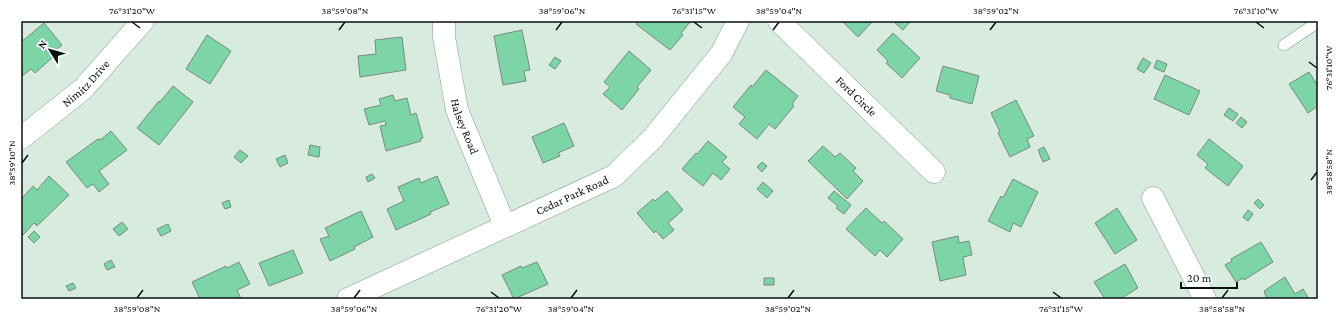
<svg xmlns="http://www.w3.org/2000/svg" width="1339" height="320" font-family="'Crimson Pro',serif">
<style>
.building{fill:#7cd4a7;stroke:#788b80}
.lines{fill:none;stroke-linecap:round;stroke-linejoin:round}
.service-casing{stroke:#879b8f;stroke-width:12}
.minor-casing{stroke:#879b8f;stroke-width:23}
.service{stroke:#fff;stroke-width:11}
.minor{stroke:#fff;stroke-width:22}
.ticks{fill:none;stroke:#09110d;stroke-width:1.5}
.labels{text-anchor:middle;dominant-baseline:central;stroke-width:4;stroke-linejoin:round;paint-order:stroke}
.street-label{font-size:12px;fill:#09110d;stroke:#fff}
.neatline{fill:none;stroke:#09110d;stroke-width:1.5}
.ticks-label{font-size:10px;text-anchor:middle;fill:#09110d}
</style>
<rect width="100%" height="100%" fill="#d7ecdf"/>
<path class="building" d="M638 21H691L681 33 683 35 670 50 636 24Z
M842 21H873L858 37Z
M895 21H908L910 22 903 30 894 22Z
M44 23 62 45 51 54 53 57 35 73 31 69 21 77V42Z
M522 30 530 70 524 71 526 81 503 85 494 36Z
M893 33 920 58 902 78 886 63 888 61 877 50Z
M207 35 231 51 210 84 186 69Z
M402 37 406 70 360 77 358 56 376 54 375 40Z
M629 51 651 70 637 87 639 89 622 110 603 94 610 87 604 82Z
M555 57 561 61 555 69 549 65Z
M1143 58 1151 63 1144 73 1137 69Z
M1157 60 1167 64 1164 72 1154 68Z
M943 66 979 76 972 104 950 98V95L936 91Z
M766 70 798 96 792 104 794 106 775 129 769 124 757 139 739 124 745 117 733 107 751 85 752 87Z
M1309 72 1318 86V106L1308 113 1289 84Z
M1165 75 1200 91 1189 115 1154 99Z
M173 86 193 102 159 145 137 128 159 101 160 102Z
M393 95 395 101 407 98 411 115 416 113 423 138 420 139 421 141 386 151 380 126 386 125 385 121 369 125 364 109 381 105 379 99Z
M1016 100 1034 136 1027 139 1030 147 1010 157 998 133 1000 132 991 113Z
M1229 108 1238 114 1233 121 1224 115Z
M1241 117 1247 122 1242 128 1236 123Z
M564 123 574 146 558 153 560 156 543 163 532 137Z
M111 131 127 150 99 171 109 184 99 192 93 184 87 188 66 162 98 139 100 140Z
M1209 139 1243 166 1228 186 1205 168 1208 164 1197 155Z
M708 141 727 157 722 162 730 169 721 180 713 173 703 186 682 169 696 153 697 154Z
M310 145 320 147 319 157 308 155Z
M823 146 835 157 840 153 856 168 853 171 863 181 847 199 808 161Z
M1044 147 1050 159 1043 162 1038 150Z
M240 150 248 156 241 163 234 157Z
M285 155 288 163 280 167 276 159Z
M762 162 767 166 762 172 757 167Z
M372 174 375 178 368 182 366 177Z
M49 176 69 195 37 226 34 223 23 235 21 233V199L33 186 37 190Z
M437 176 449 204 430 212 431 214 396 230 387 209 404 201 398 187 419 178 421 183Z
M1013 179 1038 192 1021 227 1013 223 1010 232 988 221 1001 196 1003 198Z
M763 182 773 191 767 198 757 189Z
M667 191 683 210 668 223 674 230 663 239 656 231 654 233 637 213 653 199 655 201Z
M834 191 851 205 844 214 836 208 838 206 828 198Z
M1258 199 1264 205 1260 209 1254 203Z
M229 200 231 207 225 209 222 203Z
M866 208 882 223 884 221 903 239 887 257 880 250 875 256 846 229Z
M1117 208 1137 240 1115 254 1095 223Z
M1248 210 1253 214 1248 221 1243 217Z
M361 211 373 237 354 247 355 249 330 261 320 239 329 236 325 228Z
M122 222 128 229 119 236 113 229Z
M168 224 171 231 161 236 157 229Z
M34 231 40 237 34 243 28 237Z
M958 236 959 243 969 241 972 255 963 257 966 275 940 281 932 242Z
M1261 242 1273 262 1244 280 1243 278 1236 282 1225 265 1232 261 1231 259Z
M293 250 303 273 269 286 259 263Z
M111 260 115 267 107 270 104 264Z
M239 262 250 284 237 290 241 299H200L192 282 226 266 227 268Z
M537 262 548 284 514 299 502 275 521 266 522 268Z
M1125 264 1138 288 1120 299H1105L1094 282Z
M1285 277 1295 294 1303 289 1309 299H1267L1264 291Z
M764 278H774V285H764Z
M73 283 76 288 69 291 66 286Z"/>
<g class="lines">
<defs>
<path id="service" d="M1284 45 1318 22"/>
<g id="minor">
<path id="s1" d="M444 21V37L457 110 505 226"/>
<path id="s2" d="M779 21 934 172"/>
<path id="s3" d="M21 138 83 89 143 21"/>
<path d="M1153 198 1205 299"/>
<path id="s4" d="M348 299 614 176 653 138 721 54 738 21"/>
</g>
</defs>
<use href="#service" class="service-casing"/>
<use href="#minor" class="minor-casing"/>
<use href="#service" class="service"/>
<use href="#minor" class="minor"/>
</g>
<path class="ticks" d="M132 22 140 28M694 22 702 28M1256 22 1264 28M339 30 345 22M556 30 562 22M773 30 779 22M990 30 996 22M1309 62 1317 68M22 163 28 155M1311 180 1317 172M491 292 499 298M1053 292 1061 298M137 298 143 290M354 298 360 290M571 298 577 290M788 298 794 290M1222 298 1228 290"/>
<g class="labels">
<g class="street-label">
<text stroke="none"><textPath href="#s3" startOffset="85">Nimitz Drive</textPath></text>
<text stroke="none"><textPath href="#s2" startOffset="108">Ford Circle</textPath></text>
<text stroke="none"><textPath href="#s1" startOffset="108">Halsey Road</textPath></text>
<text stroke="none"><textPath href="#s4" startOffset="247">Cedar Park Road</textPath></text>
</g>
</g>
<rect width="1339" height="320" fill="none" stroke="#ffffff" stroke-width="44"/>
<g transform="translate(50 50) rotate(307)" stroke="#ffffff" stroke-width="3" paint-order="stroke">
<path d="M0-3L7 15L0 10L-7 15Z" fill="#09110d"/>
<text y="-6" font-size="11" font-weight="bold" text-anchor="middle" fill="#09110d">N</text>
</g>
<path d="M1181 282v6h56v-6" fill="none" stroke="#09110d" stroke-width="2"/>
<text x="1187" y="282" font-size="12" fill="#09110d" stroke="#ffffff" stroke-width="3" paint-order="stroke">20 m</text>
<rect x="22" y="22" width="1295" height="276" class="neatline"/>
<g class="ticks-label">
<text x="132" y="14">76°31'20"W</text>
<text x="345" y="14">38°59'08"N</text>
<text x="562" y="14">38°59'06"N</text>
<text x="694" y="14">76°31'15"W</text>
<text x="779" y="14">38°59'04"N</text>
<text x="996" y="14">38°59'02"N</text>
<text x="1256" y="14">76°31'10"W</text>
<text transform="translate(1328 68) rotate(-90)" y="4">76°31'10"W</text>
<text transform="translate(11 163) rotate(-90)" y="4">38°59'10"N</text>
<text transform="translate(1328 172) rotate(-90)" y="4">38°58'58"N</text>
<text x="137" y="312">38°59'08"N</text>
<text x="354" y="312">38°59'06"N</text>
<text x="499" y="312">76°31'20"W</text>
<text x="571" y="312">38°59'04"N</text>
<text x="788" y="312">38°59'02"N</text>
<text x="1061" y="312">76°31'15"W</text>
<text x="1222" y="312">38°58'58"N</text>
</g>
</svg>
